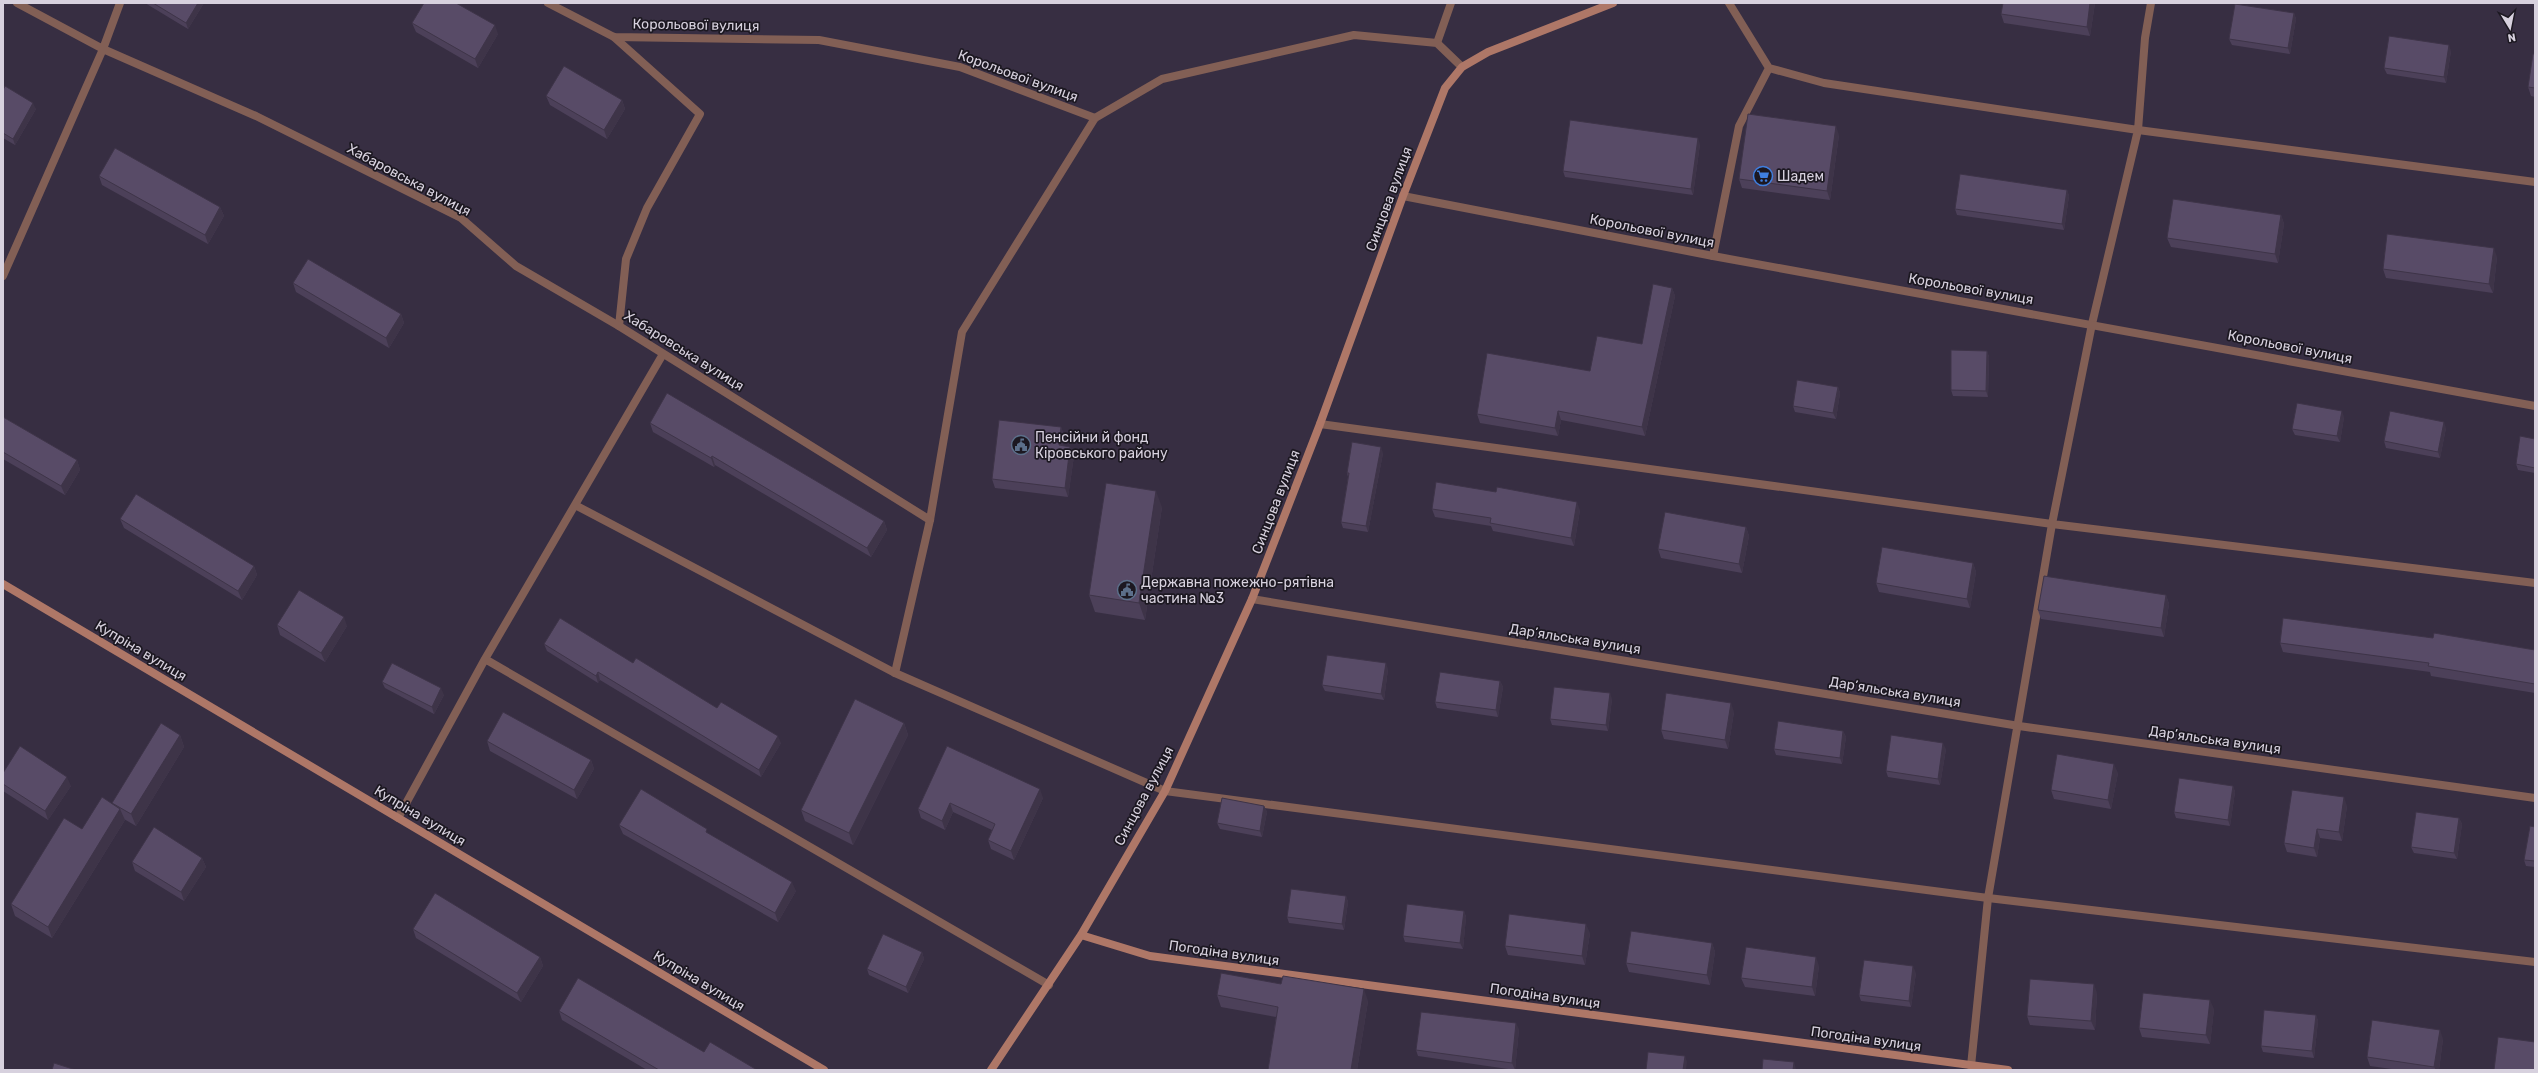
<svg xmlns="http://www.w3.org/2000/svg" width="2538" height="1073" font-family="Rubik,sans-serif">
<style>
.lines{fill:none;stroke-linecap:round;stroke-linejoin:round}
.lane{stroke:#825f55;stroke-width:8}
.street{stroke:#825f55;stroke-width:8}
.secondary{stroke:#ae7767;stroke-width:8}
.wall{fill:#4c4059}
.shaded-wall{fill:#3e3448}
.building{fill:#584b67;stroke:#3e3448}
.labels{text-anchor:middle;dominant-baseline:central;stroke-width:3.5;stroke-linejoin:round;paint-order:stroke}
.street-label{font-size:14px;fill:#d7d1de;stroke:#1c1821}
.poi-label{font-size:14px;fill:#d7d1de;stroke:#1c1821;text-anchor:start}
</style>
<rect width="100%" height="100%" fill="#372e42"/>
<g class="lines">
<path class="lane" d="M1729 3 1769 68 1824 83 2138 130 2535 182
M614 37 700 114 647 208 626 259 619 326
M1437 43 1451 3
M1713 256 1739 126 1769 68
M1320 424 2052 524 2535 583
M895 673 930 520 962 332 1095 118
M1165 791 1988 898 2535 962
M1971 1066 1988 898 2052 524 2092 324 2138 130 2145 38 2151 3"/>
<path class="street" d="M17 3 103 49 256 116 461 218 516 266 619 326 930 520
M548 3 614 37 819 40 960 67 1095 118 1162 79 1354 35 1437 43 1462 67
M1403 196 1713 256 2535 406
M3 276 103 49 120 3
M575 505 895 673 1165 791
M1252 599 2019 726 2535 798
M485 659 1049 985
M398 818 485 659 663 354"/>
<path class="secondary" d="M3 584 824 1070
M1081 935 1150 956 2008 1070
M991 1070 1081 935 1165 791 1252 599 1320 424 1403 196 1445 88 1462 67 1488 52 1613 3"/>
</g>
<path class="wall" d="M145 3H204L188 29Z
M2095 3 2090 36 2004 23 2001 14Z
M2294 13 2296 19 2290 54 2232 45 2229 39Z
M412 23 498 34 478 68 416 32Z
M2451 51 2446 83 2387 74 2384 68Z
M2535 54V97L2531 96 2528 87Z
M3 90 36 109 15 145 3 138Z
M546 96 622 100 625 109 607 139 550 105Z
M1839 135 1830 200 1742 188 1739 179Z
M1700 144 1693 195 1565 177 1563 171Z
M99 176 220 207 224 216 208 244 102 185Z
M2067 190 2069 196 2064 230 1957 215 1955 209Z
M2281 215 2284 224 2278 263 2171 247 2167 238Z
M2497 257 2493 293 2386 278 2383 269Z
M293 283 401 314 404 323 389 348 296 292Z
M1672 288 1675 296 1645 436 1561 420 1558 436 1480 423 1477 414 1590 371 1642 344Z
M1987 351 1989 357 1988 397 1953 396 1951 390Z
M1838 387 1840 393 1836 419 1795 412 1793 406Z
M3 417 77 460 80 470 65 495 3 459Z
M2344 417 2340 442 2295 435 2292 429Z
M650 423 884 521 887 530 871 557 715 465 714 467 653 432Z
M1061 427 1064 436 1063 446 1074 456 1068 497 995 488 992 479Z
M2446 428 2440 458 2386 448 2384 441Z
M2535 439V473L2518 470 2516 464Z
M1383 453 1368 532 1343 528 1341 522 1348 477 1347 473Z
M1162 507 1145 620 1095 612 1089 595Z
M1432 509 1580 510 1574 546 1493 531 1491 526 1435 517Z
M120 519 254 566 257 575 242 600 124 528Z
M1746 527 1749 536 1742 573 1661 558 1658 549Z
M1973 563 1976 572 1970 608 1879 592 1876 583Z
M2166 595 2169 604 2164 637 2041 619 2038 610Z
M277 625 347 626 325 662 280 635Z
M2433 638 2535 650V693L2431 676 2430 672 2283 652 2280 643Z
M544 644 633 663 781 743 761 777 600 680 598 683 547 651Z
M1388 669 1384 700 1325 691 1322 685Z
M1500 681 1503 687 1498 717 1437 708 1435 702Z
M382 682 444 695 434 714 385 688Z
M1612 699 1608 731 1552 725 1550 719Z
M1734 712 1728 749 1664 739 1661 730Z
M904 723 908 735 853 845 805 821 801 810Z
M1843 731 1846 737 1842 764 1776 755 1774 749Z
M180 735 184 747 136 826 124 819 125 820 52 938 15 916 11 904 82 829 113 804 112 803Z
M487 741 591 760 594 769 577 799 490 751Z
M947 746 1043 798 1014 860 991 849 988 840 992 830 953 812 945 830 921 818 918 809Z
M1946 749 1940 785 1888 777 1886 771Z
M3 773 71 786 48 820 3 791Z
M2118 773 2111 809 2054 799 2051 790Z
M2233 786 2235 792 2230 826 2176 818 2174 812Z
M1264 806 1267 812 1262 837 1220 829 1217 823Z
M2347 806 2342 841 2320 838 2317 857 2287 852 2284 843Z
M2459 818 2462 824 2457 859 2414 853 2411 847Z
M619 825 709 834 796 891 778 922 623 834Z
M2535 827V867L2526 866 2524 860Z
M202 858 206 867 184 901 135 871 132 862Z
M1346 896 1348 902 1344 930 1289 923 1287 917Z
M1464 911 1466 917 1463 949 1405 942 1403 936Z
M413 929 540 957 543 966 521 1002 416 938Z
M1590 933 1585 965 1508 955 1505 946Z
M1712 943 1715 952 1710 985 1629 972 1626 963Z
M922 952 924 959 908 993 869 975 867 969Z
M1819 966 1815 996 1745 987 1741 978Z
M1916 973 1911 1007 1861 1001 1859 995Z
M1281 984 1368 1001 1357 1070H1268L1276 1017 1221 1007 1217 995Z
M2097 993 2095 1030 2030 1025 2027 1016Z
M2214 1009 2210 1044 2142 1037 2139 1028Z
M559 1011 704 1052 757 1070H647L562 1020Z
M2316 1015 2318 1021 2314 1058 2263 1052 2261 1046Z
M1519 1029 1515 1070 1418 1056 1416 1050Z
M2443 1039 2439 1070H2399L2370 1066 2367 1057Z"/>
<path class="shaded-wall" d="M198 3H204L188 29 186 23Z
M2090 3H2095L2090 36 2087 27Z
M2294 13 2296 19 2290 54 2288 48Z
M495 25 498 34 478 68 475 59Z
M2449 45 2451 51 2446 83 2444 77Z
M622 100 625 109 607 139 604 130Z
M33 103 36 109 15 145 13 139Z
M1836 126 1839 135 1830 200 1827 191Z
M1698 138 1700 144 1693 195 1691 189Z
M2067 190 2069 196 2064 230 2062 224Z
M220 207 224 216 208 244 205 235Z
M2281 215 2284 224 2278 263 2275 254Z
M2494 248 2497 257 2493 293 2489 284Z
M1672 288 1675 296 1645 436 1642 427Z
M401 314 404 323 389 348 386 338Z
M1987 351 1989 357 1988 397 1986 391Z
M1838 387 1840 393 1836 419 1833 413Z
M1558 411 1561 420 1558 436 1555 428Z
M2342 411 2344 417 2340 442 2337 436Z
M2444 422 2446 428 2440 458 2438 452Z
M1061 427 1064 436 1062 454 1059 445Z
M1070 447 1074 456 1068 497 1065 488Z
M1381 447 1383 453 1368 532 1366 526Z
M712 456 715 465 714 467 711 458Z
M77 460 80 470 65 495 61 486Z
M1156 491 1162 507 1145 620 1139 603Z
M1577 502 1580 510 1574 546 1571 538Z
M884 521 887 530 871 557 867 548Z
M1746 527 1749 536 1742 573 1739 564Z
M1973 563 1976 572 1970 608 1967 599Z
M254 566 257 575 242 600 238 591Z
M2166 595 2169 604 2164 637 2161 628Z
M344 617 347 626 325 662 321 653Z
M1386 663 1388 669 1384 700 1381 694Z
M598 672 600 680 598 683 596 676Z
M1500 681 1503 687 1498 717 1496 710Z
M441 688 444 695 434 714 432 707Z
M1610 693 1612 699 1608 731 1606 725Z
M1731 703 1734 712 1728 749 1725 740Z
M904 723 908 735 853 845 849 833Z
M1843 731 1846 737 1842 764 1840 758Z
M180 735 184 747 136 826 131 814Z
M778 736 781 743 761 777 759 770Z
M1943 743 1946 749 1940 785 1938 779Z
M591 760 594 769 577 799 574 790Z
M2114 764 2118 773 2111 809 2108 800Z
M67 777 71 786 48 820 45 811Z
M2233 786 2235 792 2230 826 2228 820Z
M1040 789 1043 798 1014 860 1011 851Z
M2344 797 2347 806 2342 841 2339 832Z
M950 803 953 812 945 830 942 821Z
M1264 806 1267 812 1262 837 1260 831Z
M120 809 125 820 52 938 48 927Z
M2459 818 2462 824 2457 859 2454 853Z
M2317 829 2320 838 2317 857 2314 848Z
M202 858 206 867 184 901 181 892Z
M792 882 796 891 778 922 775 913Z
M1346 896 1348 902 1344 930 1342 924Z
M1464 911 1466 917 1463 949 1460 943Z
M1586 924 1590 933 1585 965 1582 956Z
M1712 943 1715 952 1710 985 1707 975Z
M922 952 924 959 908 993 906 987Z
M540 957 543 966 521 1002 517 993Z
M1816 957 1819 966 1815 996 1812 987Z
M1913 966 1916 973 1911 1007 1909 1001Z
M2094 984 2097 993 2095 1030 2091 1021Z
M1364 989 1368 1001 1357 1070H1351Z
M2210 1000 2214 1009 2210 1044 2206 1035Z
M2316 1015 2318 1021 2314 1058 2312 1051Z
M1516 1023 1519 1029 1515 1070 1512 1063Z
M2440 1030 2443 1039 2439 1070H2436L2434 1067Z
M1685 1056 1687 1062 1686 1070H1683Z
M1794 1062 1796 1069V1070H1793Z"/>
<path class="building" d="M153 3H198L186 23Z
M424 3H456L495 25 475 59 412 23Z
M2003 3H2090L2087 27 2001 14Z
M2235 4 2294 13 2288 48 2229 39Z
M2389 36 2449 45 2444 77 2384 68Z
M2533 54H2535V88L2528 87Z
M564 66 622 100 604 130 546 96Z
M5 86 33 103 13 139 3 133V90Z
M1748 114 1836 126 1827 191 1739 179Z
M1570 120 1698 138 1691 189 1563 171Z
M115 148 220 207 205 235 99 176Z
M1960 174 2067 190 2062 224 1955 209Z
M2173 199 2281 215 2275 254 2167 238Z
M2387 234 2494 248 2489 284 2383 269Z
M308 259 401 314 386 338 293 283Z
M1653 284 1672 288 1642 427 1558 411 1555 428 1477 414 1487 353 1590 371 1597 336 1642 344Z
M1951 350 1987 351 1986 391 1951 390Z
M1797 380 1838 387 1833 413 1793 406Z
M667 393 884 521 867 548 712 456 711 458 650 423Z
M2297 403 2342 411 2337 436 2292 429Z
M2390 411 2444 422 2438 452 2384 441Z
M3 417 77 460 61 486 3 452Z
M999 420 1061 427 1059 445 1070 447 1065 488 992 479Z
M2520 436 2535 439V468L2516 464Z
M1352 442 1381 447 1366 526 1341 522 1349 473H1347Z
M1436 482 1496 492 1497 487 1577 502 1571 538 1490 523 1491 518 1432 509Z
M1106 483 1156 491 1139 603 1089 595Z
M136 494 254 566 238 591 120 519Z
M1665 512 1746 527 1739 564 1658 549Z
M1882 547 1973 563 1967 599 1876 583Z
M2044 576 2166 595 2161 628 2038 610Z
M299 590 344 617 321 653 277 625Z
M560 618 633 663 636 658 717 708 721 702 778 736 759 770 598 672 596 676 544 644Z
M2283 618 2433 638 2434 633 2535 650V684L2428 666 2429 663 2280 643Z
M1327 655 1386 663 1381 694 1322 685Z
M392 663 441 688 432 707 382 682Z
M1440 672 1500 681 1496 710 1435 702Z
M1554 687 1610 693 1606 725 1550 719Z
M1666 693 1731 703 1725 740 1661 730Z
M855 699 904 723 849 833 801 810Z
M503 712 591 760 574 790 487 741Z
M1778 721 1843 731 1840 758 1774 749Z
M161 723 180 735 131 814 112 803Z
M1891 735 1943 743 1938 779 1886 771Z
M20 746 67 777 45 811 3 784V773Z
M947 746 1040 789 1011 851 988 840 995 824 950 803 942 821 918 809Z
M2057 754 2114 764 2108 800 2051 790Z
M2179 778 2233 786 2228 820 2174 812Z
M641 789 707 829 706 832 792 882 775 913 619 825Z
M2292 790 2344 797 2339 832 2317 829 2314 848 2284 843Z
M102 797 120 809 48 927 11 904 64 818 82 829Z
M1222 798 1264 806 1260 831 1217 823Z
M2416 812 2459 818 2454 853 2411 847Z
M2530 826 2535 827V861L2524 860Z
M154 827 202 858 181 892 132 862Z
M1291 889 1346 896 1342 924 1287 917Z
M435 893 540 957 517 993 413 929Z
M1407 904 1464 911 1460 943 1403 936Z
M1509 914 1586 924 1582 956 1505 946Z
M1631 931 1712 943 1707 975 1626 963Z
M883 934 922 952 906 987 867 969Z
M1746 947 1816 957 1812 987 1741 978Z
M1864 960 1913 966 1909 1001 1859 995Z
M1221 973 1281 984 1283 976 1364 989 1351 1070H1268L1278 1007 1217 995Z
M578 978 704 1052 710 1042 757 1070H659L559 1011Z
M2030 979 2094 984 2091 1021 2027 1016Z
M2143 993 2210 1000 2206 1035 2139 1028Z
M2264 1010 2316 1015 2312 1051 2261 1046Z
M1421 1012 1516 1023 1512 1063 1416 1050Z
M2372 1020 2440 1030 2434 1067 2367 1057Z
M2498 1037 2535 1042V1070H2494Z
M1648 1052 1685 1056 1683 1070H1646Z
M1763 1059 1794 1062 1793 1070H1762Z
M54 1063 76 1070H52Z"/>
<defs>
<symbol id="supermarket-ring" viewBox="-11 -11 22 22"><circle r="9.5" fill="#1c1821" stroke="#3f7fe0" stroke-width="1.5"/><path d="M-6-5.5h2.5l.6 2H6L4.5 2H-2.5L-4.4-4H-6ZM-1.5 3.2a1.3 1.3 0 1 0 .1 0ZM3 3.2a1.3 1.3 0 1 0 .1 0Z" fill="#3f7fe0"/></symbol>
<symbol id="civic-ring" viewBox="-11 -11 22 22"><circle r="9.5" fill="#1c1821" stroke="#5c6f8a" stroke-width="1.5"/><path d="M-.6-6.5H3V-4.5H.6V-3L4-1V1h2V6H-6V1h2V-1L-.6-3ZM-1.2 2.5V6h2.4V2.5Z" fill="#5c6f8a"/></symbol>
</defs>
<g fill-rule="evenodd">
<use href="#supermarket-ring" x="1752" y="165" width="22" height="22"/>
<use href="#civic-ring" x="1010" y="434" width="22" height="22"/>
<use href="#civic-ring" x="1116" y="579" width="22" height="22"/>
</g>
<g class="labels">
<g class="street-label">
<text transform="translate(696 25) rotate(1)">Корольової вулиця</text>
<text transform="translate(1018 76) rotate(20)">Корольової вулиця</text>
<text transform="translate(409 180) rotate(28)">Хабаровська вулиця</text>
<text transform="translate(1389 199) rotate(-70)">Синцова вулиця</text>
<text transform="translate(1652 231) rotate(11)">Корольової вулиця</text>
<text transform="translate(1971 289) rotate(10)">Корольової вулиця</text>
<text transform="translate(2290 347) rotate(11)">Корольової вулиця</text>
<text transform="translate(684 351) rotate(32)">Хабаровська вулиця</text>
<text transform="translate(1276 502) rotate(-69)">Синцова вулиця</text>
<text transform="translate(1575 639) rotate(9)">Дар’яльська вулиця</text>
<text transform="translate(141 651) rotate(31)">Купріна вулиця</text>
<text transform="translate(1895 692) rotate(9)">Дар’яльська вулиця</text>
<text transform="translate(2215 740) rotate(8)">Дар’яльська вулиця</text>
<text transform="translate(1144 796) rotate(-62)">Синцова вулиця</text>
<text transform="translate(420 816) rotate(31)">Купріна вулиця</text>
<text transform="translate(1224 953) rotate(8)">Погодіна вулиця</text>
<text transform="translate(699 981) rotate(31)">Купріна вулиця</text>
<text transform="translate(1545 996) rotate(8)">Погодіна вулиця</text>
<text transform="translate(1866 1039) rotate(8)">Погодіна вулиця</text>
</g>
<g class="poi-label">
<text x="1777" y="176">Шадем</text>
<text x="1035" y="437">Пенсійни й фонд<tspan x="1035" dy="16">Кіровського району</tspan></text>
<text x="1141" y="582">Державна пожежно-рятівна<tspan x="1141" dy="16">частина №3</tspan></text>
</g>
</g>
<rect width="2538" height="1073" fill="none" stroke="#d7d1de" stroke-width="8"/>
<g transform="translate(2510 28) rotate(170)" stroke="#1c1821" stroke-width="3" paint-order="stroke">
<path d="M0-3L7 15L0 10L-7 15Z" fill="#d7d1de"/>
<text y="-6" font-size="11" font-weight="bold" text-anchor="middle" fill="#d7d1de">N</text>
</g>
</svg>
